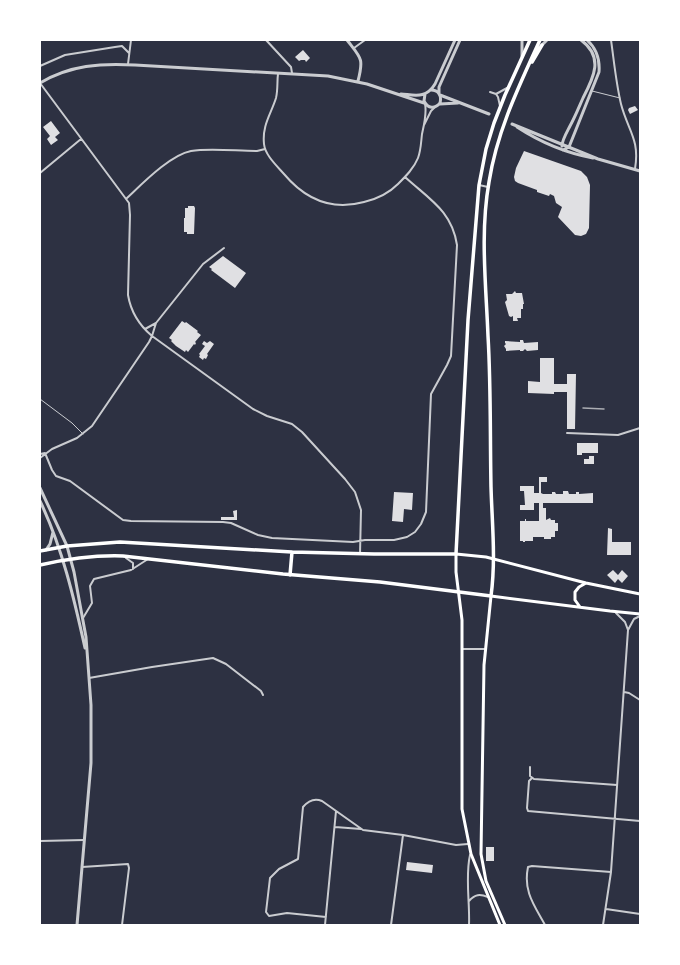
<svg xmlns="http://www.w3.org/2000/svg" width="680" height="965" font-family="'Golos Text',sans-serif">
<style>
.building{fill:#e0e0e3}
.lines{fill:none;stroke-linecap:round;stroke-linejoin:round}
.service{stroke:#caccd0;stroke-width:1}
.minor{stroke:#caccd0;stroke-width:2}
.tertiary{stroke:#caccd0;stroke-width:3}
.secondary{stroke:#fff;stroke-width:3}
.primary{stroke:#fff;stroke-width:3.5}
.rail{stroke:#abadb3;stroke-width:1.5}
</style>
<rect width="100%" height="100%" fill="#2d3142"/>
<path class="building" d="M303 50 310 58 306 62 305 60H301L299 61 295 57Z
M635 106 638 110 630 114 628 110 629 108Z
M51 121 60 133 55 137 58 140 51 145 47 139 50 136 43 127Z
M524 151 581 171 587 177 590 185 589 228 586 234 581 236 575 235 558 217 562 207 556 203 554 196 550 194 549 196 537 192V190L518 183 515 181 514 177 516 168Z
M188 206H194L195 208 194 234H187V232H184V218H185V208H188Z
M223 256 246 273 235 288 211 270 212 269 209 267Z
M515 291 516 293H522L524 304H523V309H521V318H517L518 321H513V316L511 317 509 316 505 302 507 300 506 294H512Z
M182 321 185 323 186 322 198 331 197 332 201 335 195 342 196 343 195 345 194 344 188 352 186 350 185 352 176 346 171 341 172 340 169 338Z
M520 340H523L524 343 538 342V350L527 351 525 349 523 351H520V350L506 351V349L504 346 506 344 505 343V341L520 342Z
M204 341 207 343 210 341 214 344 207 354 208 355 206 359 204 358 203 360 199 357 200 355 199 354 205 346 202 344Z
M540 358H554V384H567V374H576L575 429H567V392H554V394L528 393V381L540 382Z
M577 443H598V453H582V455H577Z
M589 456H594V464H584V459H589Z
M539 477H547V482H541V493L543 494H552V492H555L556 494H563V491H568L569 494H576V492H579V494L593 493V503H543V508H546V520L550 518 551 520H555V523H558V531H555V537H551V539H544V537H533V541H525V542H523V541H520V521H525V519H526V521H539V503H534V510H520V505H525L524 491H520V486H534V493H539Z
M394 492 413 493 412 510 404 509 403 522 392 521Z
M237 510V520H221V517H234L233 511Z
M608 528 612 529V542H631V555H607Z
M613 570 618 575 622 570 628 576 622 583 618 579 615 583 607 575Z
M486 847H494V861H486Z
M407 862 433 865 432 873 406 870Z"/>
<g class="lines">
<path class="service" d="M592 91 620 98
M40 399 72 423 83 434"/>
<path class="minor" d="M266 40 291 67 292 73
M611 40C614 61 616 83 621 104 628 131 640 139 635 169
M354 48 365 40
M128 64 131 40
M40 66 65 55 115 47 122 46 129 53
M278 74C277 81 278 90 276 98 271 114 262 125 264 144 265 155 277 166 284 174 305 199 331 211 364 202 377 199 388 194 398 184 406 176 414 168 418 158 421 150 421 142 422 134 424 125 427 113 425 104
M40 83 129 203 130 215 128 295C131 313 139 325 152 336L253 409 267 416 292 424 302 432 345 479 355 492 361 510 360 554
M490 92 496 94 507 88
M496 94 498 97 500 106
M424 125 431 111 435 107
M40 173 81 139
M479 185 488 187
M127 198C142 184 170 155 191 151 209 148 237 151 257 151L265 149
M145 329 156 323 203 264 224 248
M567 433 618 435 640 428
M45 453 52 470 56 476 70 481 123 520 131 521 223 522 231 523 258 535 272 538 353 542 365 540H394L407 537 415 532 421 524 426 512 431 394 447 365 451 356 457 245C452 211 429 199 405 177
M40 454 45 453
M40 458 52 449 77 438 92 426 149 342 152 336 156 323
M126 558 133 563V569
M83 618 92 603 90 586 94 579 131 570 148 559
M628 630 634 619 640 616
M462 649H485
M89 678 152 667 213 658 226 664 261 691 263 695
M624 692 629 693 640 700
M530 767V776L534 779 617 785
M532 778 529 781 527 808 528 811 640 821
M335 827 361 829
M40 841 84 840
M82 867 128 864 129 868 122 925
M469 901C475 894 480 894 488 897
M606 909 640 914
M326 917 287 913 269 916 266 912 270 878 279 869 298 859 303 807C308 801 315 798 322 801L363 830 403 835 456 845 468 844
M325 925 336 811
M391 925 403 835
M469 925C470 902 465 877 470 855
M545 925C534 905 523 891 528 867L532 866 611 872
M603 925 611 872 628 630 625 622 616 613"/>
<path class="tertiary" d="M347 40C361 58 364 58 358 81
M522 40V56
M542 45 547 40
M40 83C70 65 101 63 135 65L328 76 367 84 424 103
M439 93V87L460 40
M401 94C415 95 426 99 435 84L455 40
M425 94 424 101C428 109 435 109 440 103 442 95 438 90 431 90
M440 95 489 114
M440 104 458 103
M512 124 598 159 640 171
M517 127C540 142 566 153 593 158
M562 146C562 140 567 132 570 126 575 117 579 107 583 98 594 77 604 57 581 40
M563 150 569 147 599 72C600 59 596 48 587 40
M40 488 67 546 74 572 86 637 91 705V763L77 925
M40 501C62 547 74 598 85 648
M46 550 50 544 53 532"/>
<path class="secondary" d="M580 607 575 600V592L579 587 586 583
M500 925 471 854 462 809V620L456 572V554L486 557 586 583 640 594
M505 925 486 881 481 854 484 665 491 596 610 611 640 614"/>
<path class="primary" d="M532 62 542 45
M40 551 67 546 120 542 292 552 374 554H456L468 320 479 185 486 149 494 123 505 95 530 40
M40 565C67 559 95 555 123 556L283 574 380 582 491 596C496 559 492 523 491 487 490 437 491 386 488 336 486 284 480 233 489 182 497 131 519 86 540 40
M290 575 292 552"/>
<path class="rail" d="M583 408 604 409"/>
</g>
<rect width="680" height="965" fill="none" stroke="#ffffff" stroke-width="82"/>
</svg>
